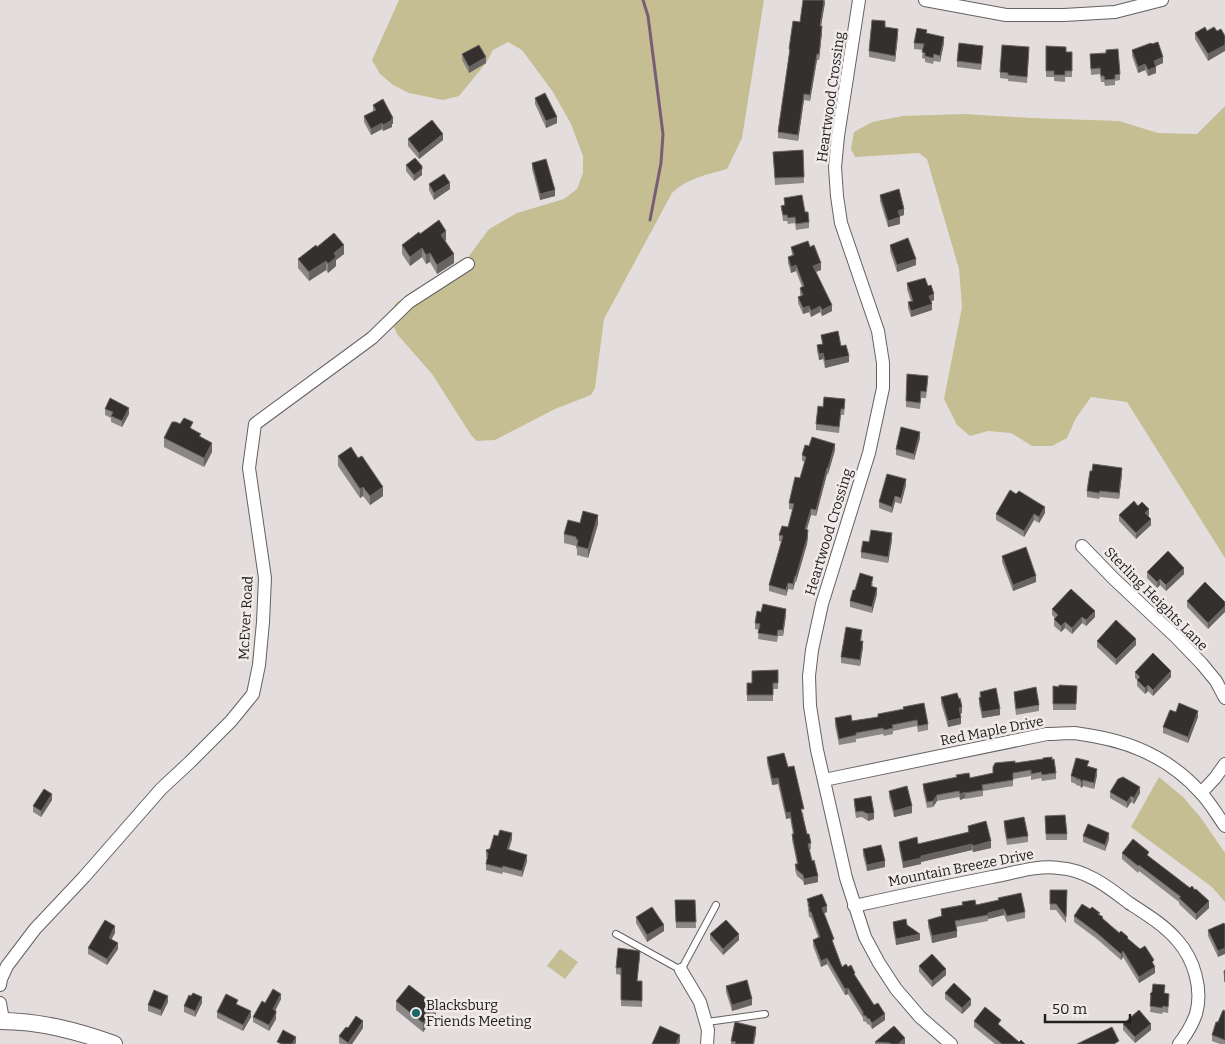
<svg xmlns="http://www.w3.org/2000/svg" width="1225" height="1044" font-family="Bitter,serif">
<style>
.green{fill:#c4be92}
.lines{fill:none;stroke-linecap:round;stroke-linejoin:round}
.stream{stroke:#795d75;stroke-width:3}
.service-casing{stroke:#65615f;stroke-width:8}
.minor-casing{stroke:#65615f;stroke-width:14}
.tertiary-casing{stroke:#65615f;stroke-width:18}
.service{stroke:#fff;stroke-width:6}
.minor{stroke:#fff;stroke-width:12}
.tertiary{stroke:#fff;stroke-width:16}
.wall{fill:#8b8786}
.shaded-wall{fill:#686462}
.building{fill:#33302e;stroke:#686462}
.poi-dot{fill:#186769;stroke:#f0ebea;stroke-width:2}
.labels{text-anchor:middle;dominant-baseline:central;stroke-width:5;stroke-linejoin:round;paint-order:stroke}
.street-label{font-size:14px;fill:#22201f;stroke:#f0ebea}
.poi-label{font-size:14px;fill:#22201f;stroke:#f0ebea;text-anchor:start}
</style>
<rect width="100%" height="100%" fill="#e3dedd"/>
<path class="green" d="M399 0H764L742 138 727 169C708 174 686 179 672 193L604 319 595 388 591 395 555 409 495 440 477 441 471 435 432 374 397 334 389 316 396 303 469 256 489 229 517 213 564 199 577 189 583 173V156L571 124 553 92 522 50 508 42 493 50 486 63 459 96 443 100 409 93 393 85 380 74 372 60Z
M1225 106V558L1127 402 1091 397 1076 418 1067 438 1052 446H1032L1011 433 988 431 970 436 957 425 944 399 962 307 959 269 927 159 919 153 855 157 851 149 854 132 872 122 903 116 964 114 1031 118 1119 121 1158 133 1197 134Z
M1159 777 1183 797 1201 818 1225 853V902L1212 887 1131 827Z
M560 949 578 962 565 979 547 966Z"/>
<g class="lines">
<path class="stream" d="M643 0 648 16 663 134 661 163 650 220"/>
<defs>
<path id="service" d="M616 934 681 970 716 905
M707 1022 765 1014"/>
<path id="minor" d="M859 0 838 136 835 167 837 196 841 223 878 331 883 363V388L869 453 822 604 812 650 809 676 810 706 817 750 846 878 865 937 879 963 896 989 920 1017 951 1044
M925 0 1006 15H1064L1115 12 1162 0
M1082 546 1114 579 1175 636 1202 664 1216 681 1225 698
M824 780 1047 734C1056 734 1065 733 1074 733 1081 734 1087 735 1093 736 1135 743 1172 761 1200 792 1210 802 1217 815 1225 826
M1201 793 1215 778 1225 764
M854 906C900 896 946 886 992 877 1014 873 1037 865 1059 868 1087 870 1108 887 1129 903 1146 914 1164 925 1177 940 1194 959 1203 989 1196 1014 1192 1025 1186 1035 1179 1044
M681 970 700 1002 708 1030 707 1044
M0 985 1 979 7 966 35 929 84 877 161 789 190 762 231 721 253 694 259 665 263 622 265 578 249 468 255 424 372 338 409 302 468 264
M0 1003 3 1020"/>
<path id="tertiary" d="M0 1021C40 1021 77 1031 114 1044"/>
</defs>
<use href="#service" class="service-casing"/>
<use href="#minor" class="minor-casing"/>
<use href="#tertiary" class="tertiary-casing"/>
<use href="#service" class="service"/>
<use href="#minor" class="minor"/>
<use href="#tertiary" class="tertiary"/>
</g>
<path class="wall" d="M825 0 821 26 822 32 819 60H817L810 101 804 100 798 141 778 138V132L789 55V49L800 22Z
M1207 31H1217L1208 61 1195 39V33Z
M927 33 944 43 940 62 934 61 933 64 925 62V59L922 58 923 50 914 49V43Z
M898 35 895 62 869 57V51Z
M1046 46 1066 52H1072V77H1065V82L1054 81V77H1046Z
M1132 50 1163 63 1156 66V73L1148 76 1145 70 1138 73 1132 56Z
M983 52 981 70 957 67V61Z
M1029 53 1027 83 1008 81V79L1000 78V72Z
M462 54 486 63 469 73 462 60Z
M1090 54 1120 74V80L1115 81V85L1105 86 1104 82H1101L1100 74 1091 75Z
M535 98 557 123 546 128 535 104Z
M373 105 393 124H392V127L383 131 382 129 371 135 364 122V116L373 112Z
M408 139 443 140 419 159 408 146Z
M803 150 804 183 775 185 773 152Z
M532 163 555 196 540 200 532 169Z
M406 165 422 175 414 181 406 171Z
M429 184 450 189 434 200 429 190Z
M880 195 904 215 900 216V224L888 227 880 201Z
M784 198 805 212 809 222V228L796 230 795 223 788 224 787 221H783L781 206 784 205Z
M420 234 446 240 445 241 454 263 437 274 430 262 426 264 422 257 410 266 402 254V245Z
M890 245 916 265 897 272 890 251Z
M317 247 344 254 336 260V266L328 273 326 270 309 281 298 268V259Z
M791 247H810L821 270 815 272 832 311 822 316 820 312 811 317 809 312 803 314 798 303V297L801 296 800 294V288L802 287 796 271 791 273 788 263V257L792 255Z
M907 283 928 286 934 300 931 302 932 310 911 317 908 308V302H911L907 289Z
M821 335 841 346 849 362 825 368 823 359 819 360 817 351V345L822 344Z
M907 374 928 382 926 398H921L920 409 906 407Z
M845 405 844 415H841L839 433 816 430V424Z
M105 409 129 414 122 427 111 422V418L105 415Z
M193 429 201 437 212 452 204 467 164 447V438Z
M920 438 914 460 896 455V449Z
M809 446 835 450 828 474H827L816 516 811 515 807 529 808 536 807 544 796 582H795L793 590 788 589 786 596 769 591V585L782 542 779 541V535L788 527 793 510 789 509V503L800 478 805 462 802 461V455Z
M338 456 383 496 370 505 363 496 360 498 338 466Z
M1122 474 1119 499 1100 497 1099 499 1087 497V491Z
M906 485 901 504 895 502 892 513 879 508V502Z
M1045 513 1039 523 1034 520 1024 537 996 520V514Z
M1119 515H1149L1148 516 1151 525 1136 539 1119 521Z
M580 523 598 524 588 558 577 555V549L576 548V546L564 543V534Z
M892 540 888 563 861 558V552L869 542Z
M1002 556 1036 582 1013 591 1002 562Z
M1147 572 1184 574 1166 591 1160 585 1157 588 1147 578Z
M873 583 872 587 877 594 872 613 850 607V601L855 590Z
M1187 601 1225 602 1208 629 1187 607Z
M1052 609 1095 617 1086 626 1082 623 1072 634 1065 628 1061 632 1054 626V619L1055 618 1052 615Z
M786 615 783 636H778L777 642 758 639 759 630 755 629V623Z
M862 636 861 641 863 647 860 666 841 663V657Z
M1097 641 1136 645 1116 665 1097 647Z
M778 670V689H773V701H747V683H752Z
M1135 672 1171 677 1153 696 1148 691 1145 694 1137 686V680L1135 678Z
M1053 686H1077L1076 710H1053Z
M980 692 1000 715 982 718 979 704Z
M1014 692 1039 705V711L1016 715 1014 698Z
M941 697 962 713 960 714 961 724 948 727 941 703Z
M903 707 928 724V730L918 732 917 726 893 731V734L884 736 883 734 856 739V742L839 745 835 725V718L852 721 878 717V714L903 710Z
M1176 712 1198 717 1188 743 1163 733V727Z
M767 757 804 815H803L807 834 811 843V849H809L818 882 804 885 803 881 797 876 795 870V864H797L792 840V834H793L790 818 786 819 778 784 772 785 767 763Z
M1015 763 1056 773V779L1042 781 1041 778 1031 780V776L1013 779V786L983 791V796L965 799V798L960 800 959 797 937 801 933 807 927 808 923 790V784L970 778 993 773V767Z
M1089 767 1097 775 1094 789 1083 786 1081 788 1080 786 1076 785V784L1071 782V776Z
M889 791 912 813 894 817 889 797Z
M1110 792 1140 793 1134 804 1131 802 1127 808 1110 798Z
M854 799 874 819 868 821 862 817 856 818 854 805Z
M52 800 41 817 33 812V806Z
M1045 816 1067 834V840H1046Z
M1004 821 1028 836V842L1007 845 1004 828Z
M968 826 991 848 973 852 972 850 921 862V864L903 868 899 848V842L918 844 968 832Z
M1083 836 1109 839 1105 851 1083 842Z
M512 839 509 849 527 861 522 877 503 872 502 874 486 870V864L487 858 486 857V850Z
M863 849 885 867 867 871 863 855Z
M1122 853 1149 857 1209 908 1196 920 1179 904V902L1139 871 1138 873 1122 859Z
M1050 890H1067L1066 923 1056 910H1050Z
M998 898 1025 912V918L1007 922 1004 915 988 919V921L956 927 957 937 932 943 928 926V920L941 916V909L962 905V902L976 905 998 900Z
M807 899 827 912 824 913 834 945 842 967 855 977 874 1005 885 1020 872 1029 869 1024 868 1025 866 1022 863 1021V1018L848 994 845 995 827 964 821 967 813 946V940L818 937 811 918 809 917Z
M675 900H695L696 928H676Z
M1100 915 1103 919 1128 939 1154 964 1155 973 1139 983 1123 957 1121 960 1097 939 1074 922V916Z
M636 917 664 931 647 942 636 923Z
M893 922 920 940 896 945 893 928Z
M1224 923 1218 957 1208 936V930Z
M115 933 111 939 118 949 107 965 88 954V948Z
M710 934 739 940 723 955 710 940Z
M640 957 637 981H642V1007L621 1006V975L616 974V968Z
M919 966 946 975 932 987 919 972Z
M726 986 752 1005 732 1011 726 992Z
M945 993 971 1005 962 1014 945 999Z
M1165 993 1169 1000 1168 1013 1163 1012 1162 1014 1150 1012 1151 1002 1150 1000V994Z
M281 999 275 1011 276 1019 269 1031 253 1022V1017L265 1003Z
M396 1001 436 1015 423 1032 396 1010Z
M168 1002 161 1016 148 1011V1005Z
M202 1003 195 1017 184 1012V1006Z
M238 1005 251 1017 243 1031 217 1018V1012Z
M1225 1011V1044H1220L1212 1041V1035Z
M974 1021 1001 1026 1019 1042 1025 1044H995L974 1027Z
M1123 1024 1151 1030 1135 1043 1123 1030Z
M894 1026 905 1044H875V1042Z
M348 1028H363L352 1044H341L339 1043V1036Z
M756 1033 754 1044H731V1041Z"/>
<path class="shaded-wall" d="M824 0 825 3 820 32V26Z
M822 26V32L819 60V54Z
M898 29V35L895 62V56Z
M944 37V43L940 62V56Z
M1225 45V51L1208 61V54Z
M817 54V60L810 101V95Z
M486 57V63L469 73V67Z
M1163 57V63L1154 67V61Z
M1145 64V70L1138 73V67Z
M1156 67V73L1148 76V70Z
M804 94V100L798 141V135Z
M557 117V123L546 128V121Z
M393 118V124H392V127L383 131V125Z
M382 123V129L371 135V129Z
M443 134V140L419 159V153Z
M422 169V175L414 181V175Z
M450 183V189L434 200V193Z
M555 190V196L540 200V194Z
M904 209V215L898 217V211Z
M900 217V224L888 227V221Z
M446 231V240L441 244V235Z
M344 245V254L336 260V266L328 273V264L334 253Z
M422 248V257L410 266V257Z
M430 253V262L426 264V255Z
M454 254V263L437 274V265Z
M916 259V265L897 272V265Z
M326 261V270L309 281V272Z
M821 263V270L813 273V266Z
M796 265V271L791 273V267Z
M934 294V300L929 302V296Z
M932 304V310L911 317V311Z
M832 305V311L822 316V310Z
M809 306V312L803 314V308Z
M820 306V312L811 317V311Z
M823 353V359L819 360V354Z
M849 356V362L825 368V361Z
M129 408V414L122 427V421Z
M920 432V438L914 460V454Z
M212 443V452L204 467V458Z
M835 444V450L828 474V468Z
M827 468V474L816 516V510Z
M1122 468V474L1119 499V493Z
M906 479V485L901 504V498Z
M363 487V496L360 498V489Z
M383 487V496L370 505V496Z
M895 496V502L892 513V507Z
M1045 507V513L1039 523V517Z
M811 509V515L805 535V529Z
M1149 509V515L1145 519V513Z
M1034 514V520L1024 537V531Z
M598 515V524L588 558V549Z
M1151 519V525L1136 539V533Z
M808 530V536L807 544 796 582V576Z
M892 533V540L888 563V557Z
M1184 568V574L1166 591V585Z
M795 576V582L793 590V584Z
M1036 576V582L1013 591V585Z
M1160 579V585L1157 588V582Z
M788 583V589L786 596V590Z
M877 588V594L872 613V607Z
M1225 606V612L1208 629V623Z
M786 609V615L783 636V630Z
M1095 611V617L1086 626V620Z
M1082 617V623L1072 634V628Z
M1065 622V628L1061 632V626Z
M1136 639V645L1116 665V659Z
M863 641V647L860 666V660Z
M1171 671V677L1153 696V690Z
M1148 685V691L1145 694V688Z
M962 707V713L959 714V708Z
M1000 709V715L982 718V712Z
M1198 711V717L1188 743V737Z
M961 718V724L948 727V721Z
M1097 769V775L1094 789V783Z
M778 778V784L772 785V779Z
M1083 780V786L1081 788V782Z
M1140 787V793L1134 804V798Z
M965 792V798L960 800V794Z
M52 794V800L41 817V811Z
M937 795V801L933 807V801Z
M1131 796V802L1127 808V802Z
M912 806V813L894 817V811Z
M790 812V818L786 819V813Z
M874 813V819L868 821V814Z
M512 833V839L507 855V849Z
M1109 833V839L1105 851V845Z
M991 841V848L973 852V846Z
M972 844V850L921 862V864L903 868V862L921 856Z
M527 855V861L522 877V871Z
M885 861V867L867 871V865Z
M818 876V882L804 885V879Z
M1209 901V908L1196 920V914Z
M827 906V912L822 914V908Z
M1004 909V915L988 919V913Z
M664 925V931L647 942V935Z
M115 926V933L109 944V938Z
M957 931V937L932 943V936Z
M739 934V940L723 955V949Z
M920 934V940L896 945V939Z
M118 943V949L107 965V959Z
M1225 948V954L1218 957V951Z
M1123 951V957L1121 960V954Z
M827 958V964L821 967V961Z
M1155 967V973L1139 983V977Z
M946 969V975L932 987V981Z
M848 988V994L845 995V989Z
M281 994V999L273 1015V1009Z
M168 996V1002L161 1016V1010Z
M202 997V1003L195 1017V1011Z
M752 999V1005L732 1011V1005Z
M971 999V1005L962 1014V1008Z
M436 1006V1015L423 1032V1023Z
M251 1011V1017L243 1031V1025Z
M276 1011V1019L269 1031V1025Z
M885 1014V1020L872 1029V1023Z
M363 1021V1028L352 1044H348Z
M1151 1024V1030L1135 1043V1037Z
M756 1027V1033L754 1044H753Z
M680 1035V1042L679 1044H676Z
M296 1037V1043L295 1044H292Z
M905 1038V1044H898Z"/>
<path class="building" d="M803 0H824L820 26H822L819 54H817L810 95 804 94 798 135 778 132 790 49H789L793 21 800 22Z
M872 20 885 21V27L898 29 895 56 869 51Z
M1205 27 1207 31 1214 27 1217 31 1221 29 1225 36V45L1208 54 1195 33Z
M917 28 927 30 926 33 944 37 940 56 934 54 933 58 925 56V53L922 52 924 44 914 43Z
M1158 42 1163 57 1154 61 1156 67 1148 70 1145 64 1138 67 1132 50 1151 43 1152 44Z
M959 43 983 46 981 64 957 61Z
M479 45 486 57 469 67 462 54Z
M1002 45 1029 47 1027 77 1008 75V73L1000 72Z
M1046 46 1066 47V52H1072V71H1065V75H1054V71H1046Z
M1118 49 1120 74 1115 75V79L1105 80 1104 76H1101L1100 68 1091 69 1090 54 1106 53V50Z
M545 93 557 117 546 121 535 98Z
M383 99 393 118 391 119 392 120 383 125 382 123 371 129 364 116 376 110 373 105Z
M432 120 443 134 419 153 408 139Z
M803 150 804 177 775 178 773 152Z
M415 158 422 166V169L414 175 406 165Z
M546 159 555 190 540 194 532 163Z
M444 174 450 183 434 193 429 184Z
M899 189 904 209 898 211 900 217 888 221 880 195Z
M802 195 805 212H808L809 222 796 224 795 217 788 218 787 215H783L781 206 785 205 784 198Z
M439 220 446 231 441 235 454 254 437 265 430 253 426 255 422 248 410 257 402 245 419 232 420 234Z
M334 233 344 245 334 253 336 257 328 264 326 261 309 272 298 259 316 245 317 247Z
M908 238 916 259 897 265 890 245Z
M808 241 810 247 814 245 821 263 813 266 832 305 822 310 820 306 811 311 809 306 803 308 798 297 803 295 800 288 804 286 796 265 791 267 788 257 794 255 791 247Z
M925 278 928 286 931 285 934 294 929 296 932 304 911 311 908 302 913 301 907 283Z
M838 331 841 346 846 345 849 356 825 361 823 353 819 354 817 345 823 344 821 335Z
M907 374 928 376 926 392 921 391 920 403 906 401Z
M824 397 845 399 844 409H841L839 427 816 424 818 406 823 407Z
M110 398 129 408 122 421 111 416 113 412 105 409Z
M184 418 193 422 190 428 201 434 199 436 212 443 204 458 164 438 172 422H176L180 424Z
M901 427 920 432 914 454 896 449Z
M812 437 835 444 828 468H827L816 510 811 509 805 529 808 530 807 538 796 576H795L793 584 788 583 786 590 769 585 783 536 779 535 782 526 788 527 794 504 789 503 795 477 800 478 806 457 802 455 805 445 809 446Z
M351 447 358 458 362 456 383 487 370 496 363 487 360 489 338 456Z
M1093 464 1122 468 1119 493 1100 491 1099 493 1087 491 1090 471H1092Z
M887 474 906 479 901 498 895 496 892 507 879 502Z
M1010 490 1016 494 1019 491 1045 507 1039 517 1034 514 1024 531 996 514Z
M1134 501 1138 506 1142 502 1149 509 1145 513 1151 519 1136 533 1119 515Z
M583 511 598 515 588 549 577 546 578 540 576 539V537L564 534 568 520 580 523Z
M871 530 892 533 888 557 861 552 863 541 869 542Z
M1026 547 1036 576 1013 585 1002 556Z
M1168 551 1184 568 1166 585 1160 579 1157 582 1147 572Z
M860 573 873 577 871 586 877 588 872 607 850 601 853 590H855Z
M1205 582 1225 602V606L1208 623 1187 601Z
M1071 589 1095 611 1086 620 1082 617 1072 628 1065 622 1061 626 1054 619 1058 615 1052 609Z
M763 604 786 609 783 630H778L777 636 758 633 760 624 755 623 757 611 761 612Z
M1116 620 1136 639 1116 659 1097 641Z
M846 627 862 630 860 641H863L860 660 841 657Z
M1153 653 1171 671 1153 690 1148 685 1145 688 1137 680 1140 677 1135 672Z
M778 670V683H773V695H747V683H752V671Z
M1059 685 1077 686 1076 704H1053V686L1059 687Z
M1036 687 1039 705 1016 709 1014 692Z
M996 688 1000 709 982 712 979 698 981 697 980 692Z
M957 693 959 699 960 698 962 707 959 708 961 718 948 721 941 697Z
M924 703 928 724 918 726 917 720 892 725 893 728 884 730 883 728 856 733V735L839 739 835 718 851 715 852 721 878 717V714L904 709 903 707Z
M1179 703 1198 711 1188 737 1163 727 1170 710 1176 712Z
M784 753 788 767 794 766 804 809H801L807 834H809L811 843 808 844 812 861 814 860 818 876 804 879 803 875 797 870 795 864H798L792 834H794L790 812 786 813 778 778 772 779 767 757Z
M1052 757V760L1054 759 1056 773 1042 775 1041 772 1031 774V770L1013 773V780L982 785 983 790 965 793V792L960 794 959 791 937 795 933 801 927 802 923 784 957 777 956 775 969 773 970 778 993 773V767L995 763 1015 761V763L1043 759V758Z
M1076 758 1089 761 1087 766 1097 769 1094 783 1083 780 1081 782 1080 779H1076L1077 778 1071 776Z
M1123 777 1140 787 1134 798 1131 796 1127 802 1110 792 1118 779Z
M907 786 912 806 894 811 889 791Z
M44 789 52 794 41 811 33 806Z
M871 796 874 813 868 814 862 811 856 812 854 799Z
M1065 815 1067 834H1046L1045 816Z
M1024 817 1028 836 1007 839 1004 821Z
M986 821 991 841 973 846 972 844 921 856V858L903 862 899 842 917 837 918 844 969 832 968 826Z
M1088 824 1109 833 1105 845 1083 836Z
M500 830 512 833 507 849 527 855 522 871 503 866 502 868 486 864 488 854 486 850 490 849 494 835 498 836Z
M1133 839 1149 852 1147 855 1190 888 1192 886 1195 890 1196 889 1209 901 1196 914 1179 898 1181 897 1139 865 1138 866 1122 853Z
M881 845 885 861 867 865 863 849Z
M1050 890H1067L1066 917 1056 904H1050Z
M1021 893 1025 912 1007 916 1004 909 988 913V915L955 921 957 931 932 936 928 920 942 916 941 909 963 905 962 902 975 900 976 905 999 900 998 898Z
M822 894 827 906 822 908 834 939 832 940 842 967 846 964 848 967 851 965 855 973 854 974 874 1005 878 1003 885 1014 872 1023 869 1018 868 1019 866 1016 863 1015V1012L848 988 845 989 827 958 821 961 813 940 820 937 811 912 809 911 810 908 808 905 809 904 807 899Z
M675 900H695L696 922H676Z
M1082 904 1090 909 1092 907 1100 913 1098 914 1103 917 1102 918 1119 933 1121 931 1128 937 1127 938 1140 949 1145 946 1154 960 1152 962 1155 967 1139 977 1123 951 1121 954 1097 933 1074 916Z
M652 907 664 925 647 935 636 917Z
M906 919 907 925 920 934 896 939 893 922Z
M105 920 115 926 109 938 118 943 107 959 88 948Z
M726 920 739 934 723 949 710 934Z
M1224 923 1225 925V948L1218 951 1208 930Z
M618 948 640 951 637 981H642V1001L621 1000V968H616Z
M932 954 946 969 932 981 919 966Z
M1225 970V982L1224 971Z
M747 980 752 999 732 1005 726 986Z
M954 983 971 999 962 1008 945 993Z
M1153 984 1165 985 1164 993 1169 994 1168 1007 1163 1006 1162 1008 1150 1006 1151 996 1150 994 1152 992Z
M409 985 436 1006 423 1023 396 1001Z
M273 989 281 994 273 1009 276 1011V1013L269 1025 253 1017 262 1001 265 1003Z
M154 990 168 996 161 1010 148 1005Z
M193 993 202 997 195 1011 184 1006 189 995 191 996Z
M226 994 238 1000 236 1004 251 1011 243 1025 217 1012Z
M985 1007 1001 1020 998 1024 1019 1042 1021 1040 1025 1044H1002L974 1021Z
M1139 1010 1151 1024 1135 1037 1123 1024Z
M1223 1010 1225 1011V1040L1212 1035 1216 1022H1218Z
M356 1016 363 1021 348 1043 339 1036 346 1027 348 1028Z
M735 1022 756 1027 753 1044H735L736 1042 731 1041Z
M660 1026 680 1035 676 1044H652Z
M894 1026 905 1038 898 1044H891L890 1043 875 1042Z
M1112 1027 1119 1041 1114 1044H1077Z
M283 1030 296 1037 292 1044H282L277 1042Z"/>
<circle class="poi-dot" cx="416" cy="1013" r="5"/>
<g class="labels">
<g class="street-label">
<text transform="translate(831 97) rotate(-82)">Heartwood Crossing</text>
<text transform="translate(829 532) rotate(-73)">Heartwood Crossing</text>
<text transform="translate(1156 599) rotate(45)">Sterling Heights Lane</text>
<text transform="translate(246 618) rotate(-87)">McEver Road</text>
<text transform="translate(992 731) rotate(-11)">Red Maple Drive</text>
<text transform="translate(961 868) rotate(-11)">Mountain Breeze Drive</text>
</g>
<g class="poi-label">
<text x="426" y="1005">Blacksburg<tspan x="426" dy="16">Friends Meeting</tspan></text>
</g>
</g>
<path d="M1045 1014v8h85v-8" fill="none" stroke="#22201f" stroke-width="2.5"/>
<text x="1052" y="1014" font-size="15" fill="#22201f" stroke="#f0ebea" stroke-width="4" paint-order="stroke">50 m</text>
</svg>
